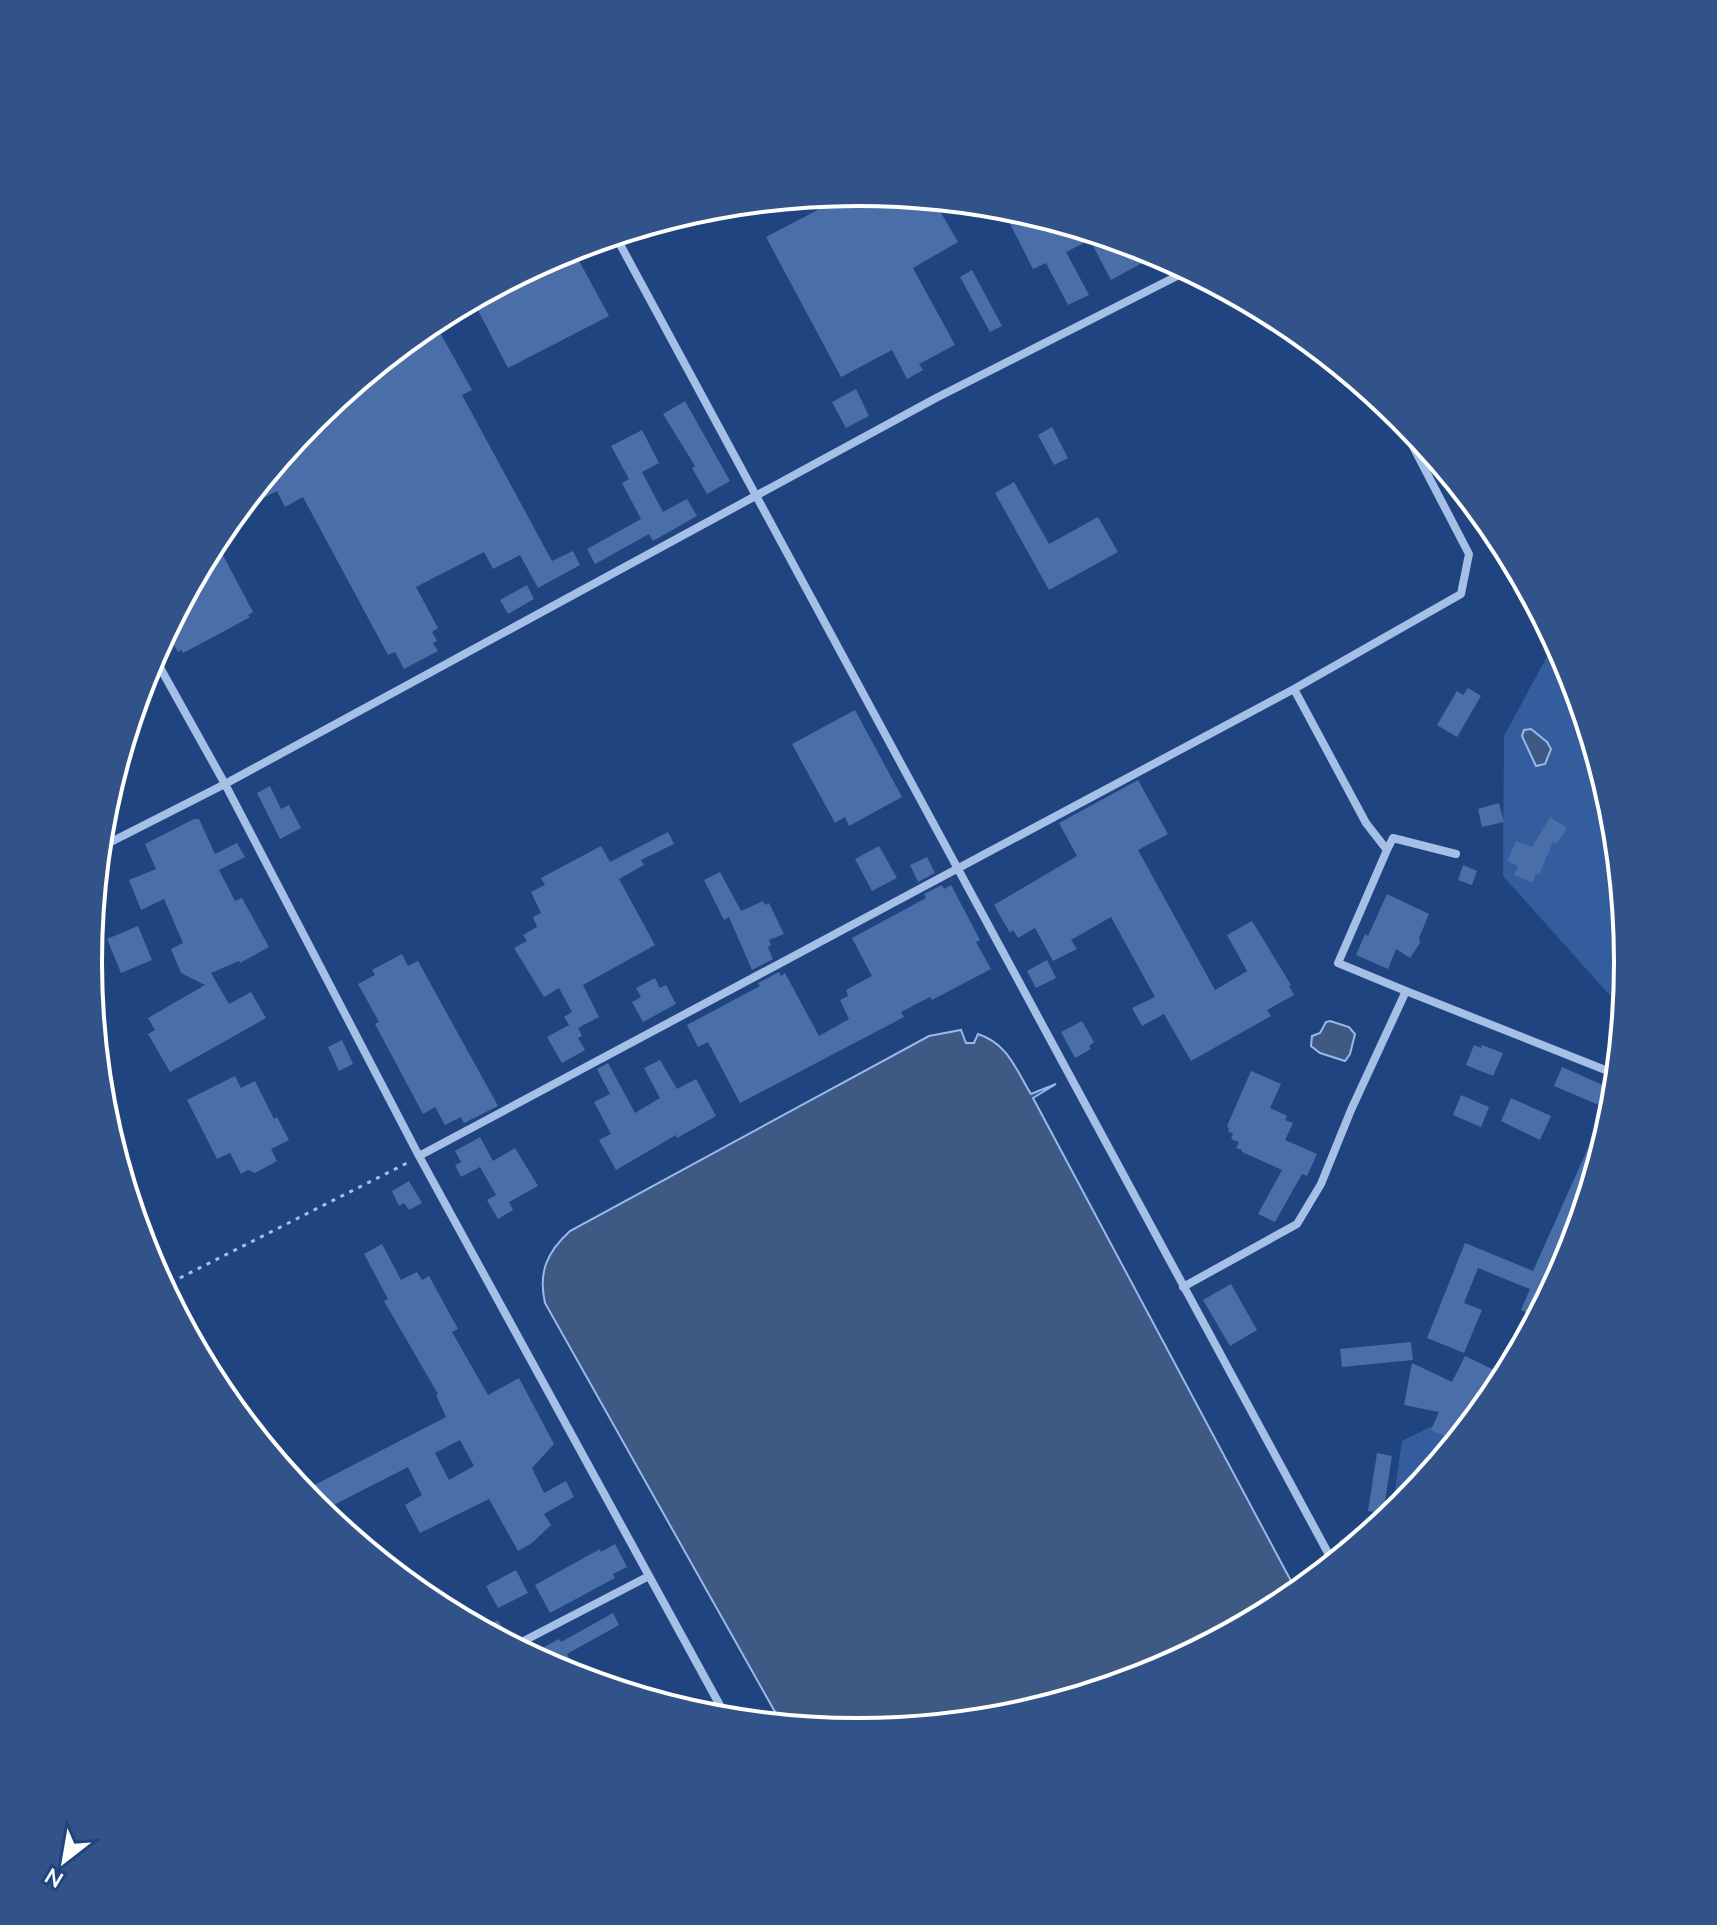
<svg xmlns="http://www.w3.org/2000/svg" width="1717" height="1925" font-family="'Nunito Sans',sans-serif">
<style>
.green{fill:#335d9d}
.water{fill:#3e5984;stroke:#99b9e8;stroke-width:2}
.building{fill:#496ea8;fill-rule:evenodd}
.lines{fill:none;stroke-linecap:round;stroke-linejoin:round}
.path{stroke:#a5bfe7;stroke-width:3;stroke-dasharray:4 6;stroke-linecap:butt}
.street{stroke:#a5bfe7;stroke-width:8}
.rim{fill:none;stroke:#fff;stroke-width:4}
</style>
<rect width="100%" height="100%" fill="#20447f"/>
<path class="green" d="M1556 640 1571 668 1614 813 1629 963 1624 1011 1503 876 1504 736Z
M1453 1416 1461 1437 1403 1508 1391 1518 1402 1441Z"/>
<path class="water" d="M1531 729 1547 742 1551 749 1545 764 1536 766 1522 736 1524 730Z
M1330 1021 1349 1027 1355 1034 1350 1054 1345 1061 1320 1053 1311 1046 1312 1036 1320 1033 1326 1022Z
M961 1030 966 1043H974L978 1034C1008 1044 1015 1068 1031 1094L1056 1084 1033 1098 1298 1594 1286 1603 1153 1675 1008 1718 858 1733 783 1726 545 1303C538 1272 547 1252 570 1231L929 1036Z"/>
<path class="building" d="M859 192 933 199 958 242 913 268 955 345 919 364 923 370 907 379 892 350 841 377 766 237 850 193Z
M1001 206 1009 207 1159 254 1111 280 1090 240 1066 252 1089 295 1068 305 1046 263 1033 269Z
M572 248 609 316 508 368 472 299Z
M972 270 1002 326 990 332 960 277Z
M433 320 472 390 462 395 552 561 573 551 580 565 538 588 520 555 493 569 484 552 416 587 438 628 432 632 437 641 433 643 438 651 404 669 395 652 388 655 303 497 285 507 277 491 235 513 314 417Z
M856 389 869 416 846 428 832 402Z
M685 401 730 481 707 494 692 468 695 466 663 414Z
M1052 427 1068 458 1054 465 1038 435Z
M642 430 659 463 642 472 663 512 687 499 697 516 653 541 649 534 595 564 587 549 641 519 622 483 629 479 611 446Z
M1014 482 1049 544 1098 517 1118 552 1049 590 995 493Z
M215 540 253 612 248 615 250 617 219 634 183 653 181 650 178 652 166 631Z
M527 585 534 599 508 614 500 600Z
M1468 688 1481 696 1457 737 1437 725 1457 691 1463 695Z
M855 710 902 797 849 826 845 817 835 823 792 744Z
M1138 780 1168 834 1138 850 1215 990 1247 971 1227 935 1252 921 1291 985 1289 986 1294 995 1267 1010 1271 1016 1191 1061 1164 1014 1142 1026 1132 1008 1155 997 1111 917 1071 940 1077 949 1053 961 1035 928 1018 938 1013 930 1010 933 994 905 1077 856 1059 823Z
M270 786 281 809 289 805 301 828 280 839 257 793Z
M1499 803 1504 822 1482 827 1478 809Z
M1550 817 1567 828 1557 844 1553 842 1539 875 1536 873 1533 883 1514 875 1518 866 1507 861 1516 841 1532 847Z
M194 819H199L215 854 237 843 245 857 219 870 235 901 242 898 269 947 240 963 239 961 211 973 229 1004 251 992 266 1018 170 1072 148 1034 155 1030 148 1018 205 985 181 973 171 949 183 943 164 899 141 910 129 880 156 869 145 844Z
M668 832 674 844 641 860 644 865 619 879 655 945 583 985 599 1017 578 1028 582 1036 578 1038 585 1050 562 1063 547 1037 569 1025 564 1017 572 1012 559 988 544 997 514 948 527 941 523 935 537 927 533 917 541 913 531 892 545 885 541 878 601 846 610 862Z
M879 846 897 878 872 891 855 859Z
M927 857 935 873 918 882 910 865Z
M1463 865 1477 871 1472 885 1458 880Z
M720 872 741 911 763 901 765 905 769 903 784 934 769 940 771 945 768 947 773 959 752 970 729 917 724 920 704 880Z
M942 885 944 889 951 885 980 940 976 942 991 969 932 1000 930 997 901 1012 904 1017 740 1103 708 1042 698 1047 687 1025 760 986 758 983 779 972 781 976 785 973 819 1036 849 1019 840 1000 848 996 846 990 872 976 852 938 926 898 924 894Z
M1387 894 1429 914 1419 938 1420 943 1410 958 1396 949 1388 969 1356 955 1365 934 1368 936Z
M138 926 152 960 121 973 107 939Z
M402 954 408 966 418 961 498 1106 464 1123 461 1117 445 1125 435 1107 423 1114 375 1024 379 1022 358 984 375 975 372 970Z
M1047 960 1056 978 1036 988 1027 971Z
M655 978 660 988 666 985 676 1004 643 1022 632 1002 641 997 636 988Z
M1082 1021 1094 1042 1089 1046 1091 1049 1075 1058 1061 1032Z
M342 1040 353 1064 339 1071 328 1047Z
M1474 1045 1481 1048 1482 1045 1503 1053 1493 1076 1466 1065Z
M660 1060 677 1089 696 1079 716 1116 677 1138 676 1135 616 1170 599 1140 611 1134 594 1102 610 1094 597 1069 608 1063 635 1113 660 1098 644 1068Z
M1562 1067 1616 1091 1614 1113 1586 1206 1561 1262 1564 1264 1548 1300 1538 1318 1521 1310 1530 1289 1478 1268 1464 1303 1482 1310 1464 1353 1427 1338 1465 1243 1533 1271 1606 1108 1554 1086Z
M1251 1071 1281 1084 1270 1108 1287 1116 1285 1120 1293 1123 1285 1140 1317 1154 1307 1176 1302 1174 1275 1222 1258 1214 1282 1170 1242 1152V1150L1236 1148 1239 1142 1231 1139 1233 1134 1228 1131 1229 1128 1227 1126Z
M235 1076 241 1088 255 1081 274 1119 277 1117 289 1140 271 1149 277 1161 255 1173 248 1170 241 1174 230 1153 217 1159 187 1100Z
M1461 1095 1489 1107 1481 1127 1453 1115Z
M1511 1098 1551 1116 1540 1140 1501 1121Z
M480 1137 493 1161 515 1148 538 1186 509 1202 513 1210 498 1219 487 1200 496 1195 480 1167 461 1177 455 1165 461 1162 455 1151Z
M409 1181 422 1203 409 1210 404 1203 399 1206 392 1191Z
M382 1244 401 1280 417 1272 422 1280 429 1276 458 1329 452 1332 488 1395 519 1378 554 1444 532 1468 544 1493 566 1481 574 1497 544 1514 551 1525 532 1543 518 1551 489 1499 420 1533 405 1505 422 1495 408 1467 320 1512 301 1492 446 1417 436 1395 438 1394 384 1301 388 1299 364 1254ZM460 1440 474 1466 449 1480 435 1453Z
M1231 1284 1257 1330 1230 1346 1203 1300Z
M1411 1342 1413 1360 1342 1367 1340 1349Z
M1465 1356 1507 1376 1499 1391 1457 1442 1431 1430 1439 1412 1404 1405 1412 1363 1452 1382Z
M1377 1453 1392 1456 1383 1513 1368 1511Z
M1376 1521 1380 1527 1347 1554 1339 1541Z
M615 1544 627 1567 613 1574 615 1578 550 1613 535 1585 600 1549 601 1552Z
M516 1570 528 1593 498 1608 486 1586Z
M613 1613 619 1625 567 1654 581 1680 563 1674 528 1656 559 1639 561 1642Z
M498 1620 509 1641 506 1644 479 1629Z"/>
<g class="lines">
<path class="path" d="M162 1287 409 1162"/>
<path class="street" d="M615 235 1334 1564
M153 655 225 784 419 1156 728 1720
M99 848 225 784 936 398 1189 270
M1387 850 1393 838 1456 854
M1406 991 1618 1075
M419 1156 1294 689 1461 594 1469 554 1394 410
M1183 1287 1297 1224 1321 1184 1351 1110 1406 991 1338 963 1387 850 1366 823 1294 689
M512 1647 649 1576"/>
</g>
<path d="M0 0H1717V1925H0ZM102 962a756 756 0 1 1 1512 0a756 756 0 1 1-1512 0Z" fill="#325389" fill-rule="evenodd"/>
<path class="rim" d="M102 962a756 756 0 1 1 1512 0a756 756 0 1 1-1512 0Z"/>
<g transform="translate(64 1861) rotate(211)" stroke="#20447f" stroke-width="6" paint-order="stroke">
<path d="M0-6L14 30L0 20L-14 30Z" fill="#ffffff"/>
<text y="-12" font-size="22" font-weight="bold" text-anchor="middle" fill="#ffffff">N</text>
</g>
</svg>
